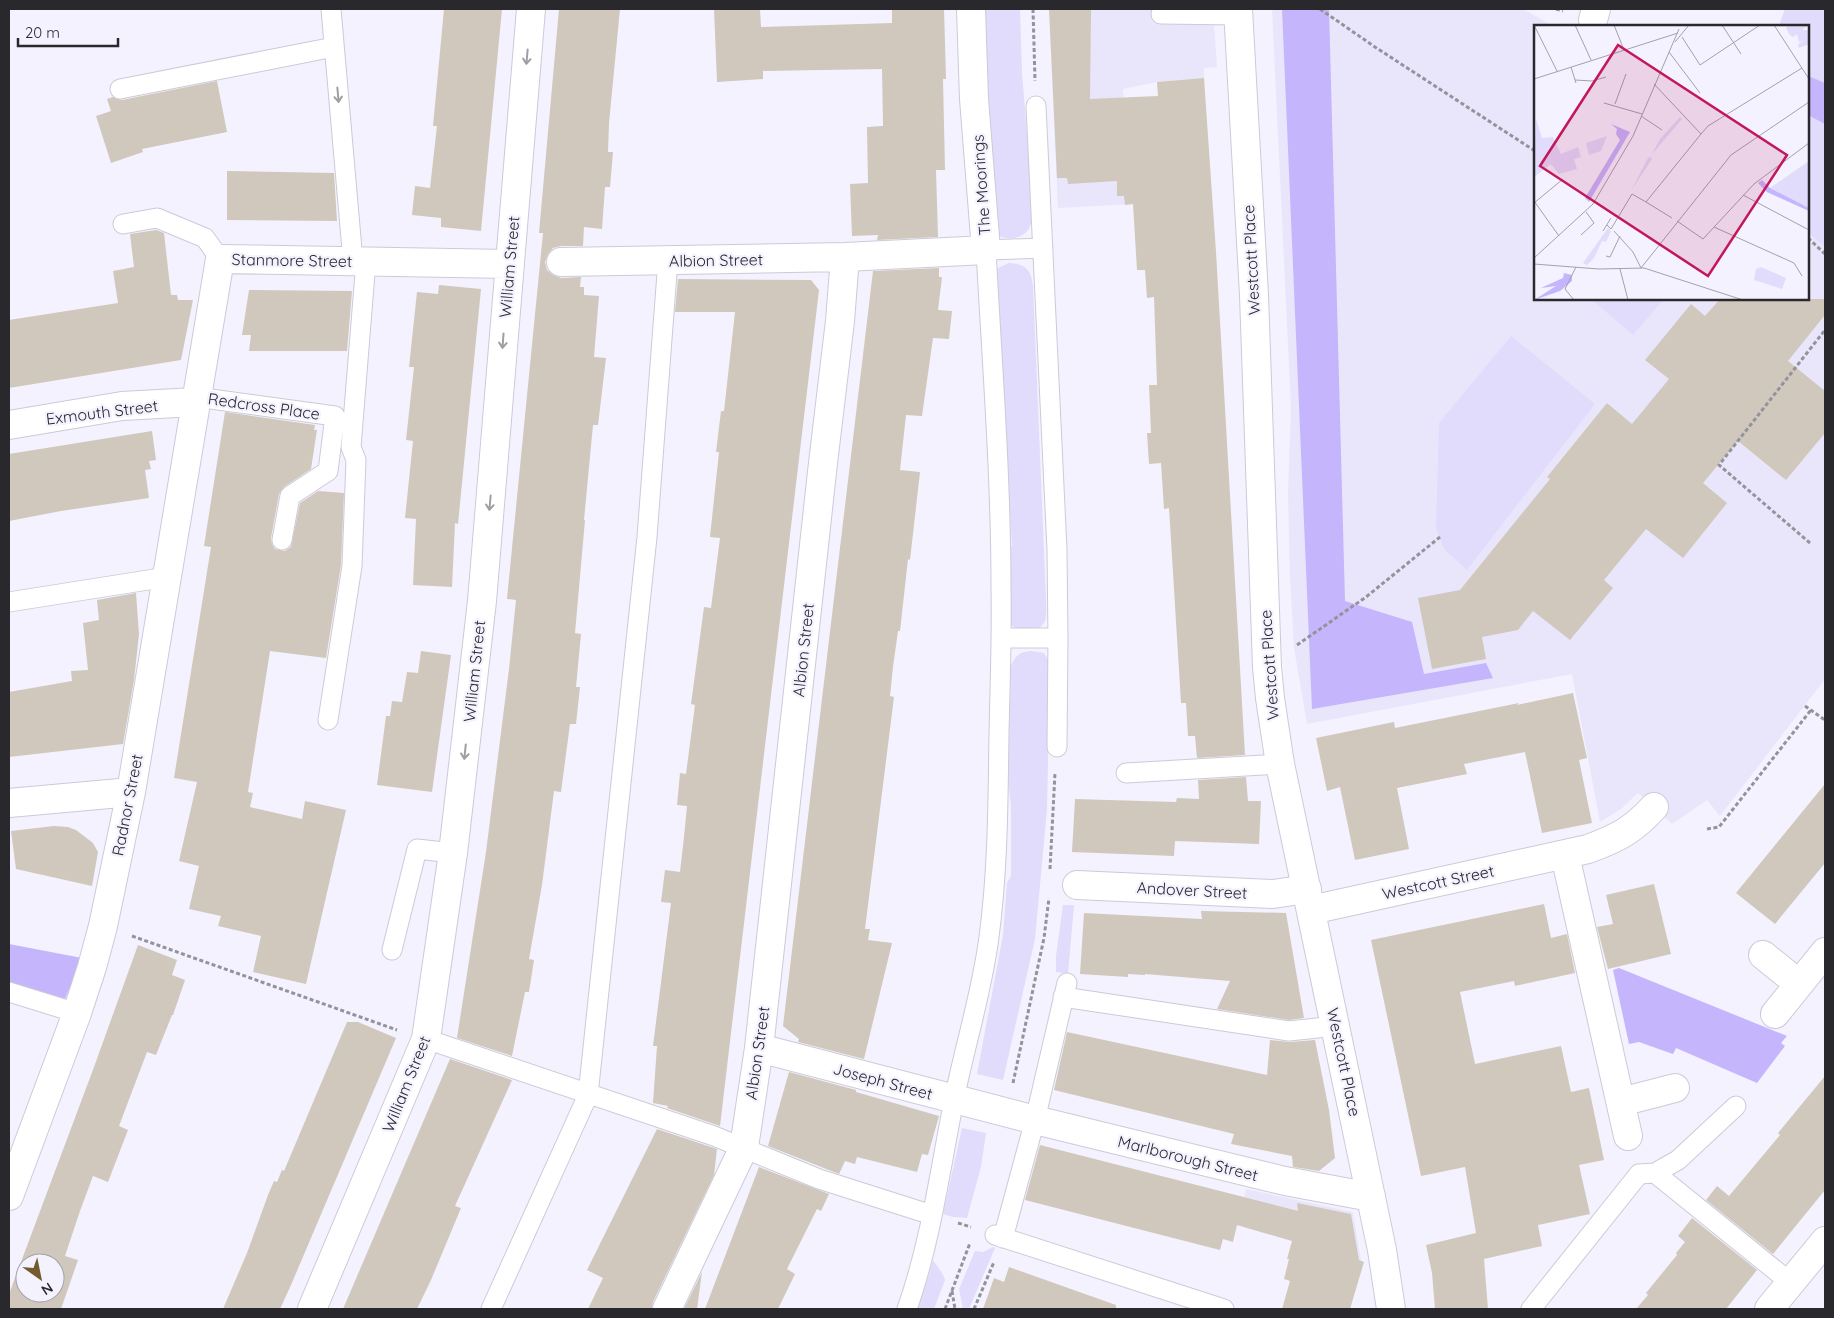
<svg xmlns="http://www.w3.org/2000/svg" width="1834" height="1318" font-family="Quicksand,sans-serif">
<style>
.built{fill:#e9e6fb}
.green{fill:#e1dbfc}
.forest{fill:#c4b5fd}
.building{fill:#d0c8bc;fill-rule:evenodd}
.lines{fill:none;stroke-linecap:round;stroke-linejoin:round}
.lane-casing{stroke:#cdcad8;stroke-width:21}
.street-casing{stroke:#cdcad8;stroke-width:30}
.secondary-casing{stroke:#cdcad8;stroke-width:30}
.path{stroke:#94929b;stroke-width:3;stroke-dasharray:4 2.5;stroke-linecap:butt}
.lane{stroke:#fff;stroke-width:19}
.street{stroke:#fff;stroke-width:28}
.secondary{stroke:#fff;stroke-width:28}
.oneway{stroke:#9f9ea0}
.labels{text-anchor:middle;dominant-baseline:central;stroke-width:4.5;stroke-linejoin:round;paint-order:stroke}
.street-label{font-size:16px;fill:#29282d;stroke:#f4f2fe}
.inset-road{fill:none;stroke:#a3a1aa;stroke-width:1}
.view{fill:#c2185b;fill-opacity:0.15;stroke:#c2185b;stroke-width:2.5}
.inset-edge{fill:none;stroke:#29282d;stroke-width:2.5}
</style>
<rect width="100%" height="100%" fill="#f4f2fe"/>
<path class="built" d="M1049 9H1213L1217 67 1204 68V78L1157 82 1123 89 1127 162 1209 156 1212 200 1058 208Z
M1272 9H1523L1553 26H1535V299H1808V26H1779L1785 9H1825V679L1720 816 1707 800 1672 824 1638 793 1621 809 1600 822 1572 674 1307 724 1294 648 1290 577 1288 494 1291 408Z
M1246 1189 1353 1212 1361 1261 1237 1225Z"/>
<path class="green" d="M982 9H1020L1022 73 1033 210C1032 216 1032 225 1028 230 1021 240 1003 241 994 233Z
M1785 9H1825V247L1808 232V26H1779Z
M1009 263C1026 264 1031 270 1033 286L1046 600C1046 606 1047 615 1045 621 1039 635 1019 633 1010 624L1009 550 1012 546 995 279 998 268Z
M1591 299H1664L1633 335Z
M1511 336 1595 404 1467 570 1444 549 1436 528 1439 423Z
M1031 651 1044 653 1050 663 1047 809 1035 939 1003 1080 977 1074 1003 935 1007 883 1011 876V805L1008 781 1011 666C1016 655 1019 652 1031 651Z
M1063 905H1074L1068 974 1056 972V956Z
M962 1128 986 1133 981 1167 967 1218 953 1217 943 1214Z
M993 1247 995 1248 969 1309H963L959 1289 975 1251 983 1252Z
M933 1260 942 1273 945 1280 934 1309H916L929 1275Z"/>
<path class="forest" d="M1282 9H1329L1345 601 1412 622 1424 674 1486 663 1493 678 1312 709Z
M1808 76 1825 83V124L1808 115Z
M9 944 82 958 65 999 9 984Z
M1619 968 1787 1036 1781 1043 1785 1046 1757 1083 1676 1048 1673 1054 1639 1042 1629 1044 1613 970Z"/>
<path class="building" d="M444 9H502L481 231 441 227V218L412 215 415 186 430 188 437 126H433Z
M559 9H620L609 123 608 152H613L610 187H605L602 229 584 227 583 246H561L553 248 548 254 545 262 547 270 553 275 561 278 581 277 580 287H584V295L599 296 594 357 606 358 598 425H593L584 520H585L575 633 581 634 576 687H580L576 724H570L561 792 554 791 542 885 529 959 534 960 529 992H525L512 1056 457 1038 486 852 509 669 516 600 507 599 543 233H539Z
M714 9H760L761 27 892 23V9H944L946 79H943L945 170H936L938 237 877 240 878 235 852 236 850 184 868 183 867 127 883 126 882 69 763 71V79L717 82Z
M1049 9H1091L1090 99 1158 96 1157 82 1204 78 1216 252 1245 755 1197 758 1195 736H1188L1186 703H1181L1169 508 1164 509 1161 463 1149 464 1147 433H1151L1149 385H1157L1154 297 1147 298 1145 270H1137L1133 204 1125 205 1124 196H1117V181L1068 184 1067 178H1057Z
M217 81 227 132 142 149 143 152 111 163 96 116 111 111 107 99 113 97 122 100Z
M227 171 334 173 337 221 227 220Z
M156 230 164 233 171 295H177L178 300H193L181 360 9 388V320L118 303 113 271 134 267 130 234Z
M939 268V277H942L938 310 952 311 949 339 933 338 922 416 906 415 900 470 920 472 910 560 908 559 900 631H898L893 667 890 696 894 697 865 929H870L868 940 892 943 864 1059 798 1042 799 1039 783 1026 873 271Z
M678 279 811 280 819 290 720 1126 667 1108 668 1106 653 1103 657 1046H653L671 903 661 902 665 870 680 872 684 837 687 806 677 805 680 773 686 774 695 705 691 704 704 607 711 608 720 538 710 537 719 452H716L721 411H724L735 312H675Z
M439 285 481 289 458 524 455 523 452 587 413 585 416 519 405 518 413 441 406 440 414 367H409L417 292 438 294Z
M249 290 352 291 347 351H249L251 335H242Z
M1720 299H1825V315L1788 361 1825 391V433L1786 480 1738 441 1703 483 1727 503 1683 558 1646 529 1604 580 1613 588 1570 640 1533 611 1518 630 1482 637 1486 659 1432 669 1418 598 1460 590 1550 479 1547 477 1607 403 1632 424 1669 379 1645 360 1691 304 1705 316Z
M225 412 315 425 314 430H317L311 469 284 487 279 494 271 538 272 544 275 549 285 551 291 547 300 503 318 491 344 493 341 565 326 658 270 651 248 792 253 793 250 807 302 819 305 801 346 810 306 984 253 972 261 936 218 926 221 916 189 909 199 866 179 861 197 782 174 778 211 547 204 546Z
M152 431 156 460 149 461 151 469 145 470 149 498 61 511 9 521V454Z
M136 593 139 634 134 680 123 744 9 757V692L72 681 71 671 88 670 83 623 99 620 97 600Z
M421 651 451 655 432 792 377 785 386 716H390L392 701 402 702 407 672 418 673Z
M1573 693 1587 758 1579 760 1592 823 1542 833 1525 752 1464 764 1467 774 1397 788 1409 849 1355 860 1340 787 1327 791 1316 738 1394 722 1395 728 1519 703 1517 705Z
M1246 777 1248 801H1261L1259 844 1175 841 1174 856 1072 852 1075 799 1176 802 1177 798 1199 799 1198 780Z
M1825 784V863L1775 924 1736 893Z
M54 826 68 827 76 830 93 843 98 852 92 886 16 869 11 831Z
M1654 884 1671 954 1608 969 1597 927 1613 924 1606 895Z
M1544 904 1551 938 1567 934 1575 973 1515 986 1514 981 1460 992 1475 1064 1561 1046 1571 1092 1589 1088 1604 1160 1579 1165 1590 1214 1538 1225 1542 1246 1484 1259 1488 1309H1435L1432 1273 1426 1245 1476 1233 1465 1167 1421 1176 1371 940Z
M1201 911 1286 913 1304 1018 1289 1020 1217 1009 1230 981 1145 974V975L1128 974V977L1080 974 1084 913 1202 919Z
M138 945 177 960 172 975 185 980 173 1015H172L156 1055 147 1052 119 1126 128 1130 108 1182 93 1176 80 1211 65 1256 78 1260 61 1309H9V1294L94 1067ZM25 1263H55V1293H25Z
M347 1022H358L396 1038 291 1285 280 1309H223L247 1253 268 1195 274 1181 277 1182 282 1170 284 1171Z
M1067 1032 1267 1075 1270 1040 1290 1042 1315 1040 1329 1110 1335 1158 1319 1171 1293 1167 1292 1156 1231 1144 1234 1134 1054 1090Z
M450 1059 512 1080 455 1206 461 1208 431 1280 417 1309H343Z
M789 1072 856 1090V1092L939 1116 928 1155 922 1154 917 1172 857 1157 855 1164 845 1161 839 1174 768 1146Z
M1825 1076V1190L1773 1254 1706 1200 1717 1186 1729 1196 1780 1135 1778 1133Z
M657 1129 717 1149 714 1175 653 1302 652 1309H588L603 1278 587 1270Z
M1040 1145 1298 1211 1297 1203 1351 1214 1359 1260 1364 1262 1350 1309H1282L1290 1281 1284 1279 1289 1259H1287L1292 1241 1237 1225 1233 1242 1223 1239 1220 1250 1025 1200Z
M759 1167 829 1194 821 1211 817 1209 787 1269 795 1274 778 1309H705Z
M1692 1218 1757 1270 1726 1309H1636L1648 1295 1646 1293 1677 1255 1676 1253 1685 1242 1678 1236Z
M1009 1267 1116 1305V1309H983L994 1278 1004 1282Z
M702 1272 697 1309H684Z"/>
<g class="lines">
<defs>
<path id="lane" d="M331 9 353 261
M1161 14 1238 15
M120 89 334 47
M1036 106 1057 550 1058 638 1057 747
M123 224 157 218 205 238 220 259
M196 397 335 416 328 471 290 496 282 540
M9 602 167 577
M1001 638H1058
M328 720 352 566 356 460 351 447 366 261
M1126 773 1280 764
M392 950 417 849 453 853
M9 992 77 1013
M1063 997 1289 1031 1336 1026
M426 1039 714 1136 819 1179 932 1215
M1655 1173 1678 1160 1736 1106
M995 1235 1224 1309
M1003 1238 1035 1120 1067 983
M491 1309 588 1095 647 537 668 260
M907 1309C931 1241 940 1170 954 1100 965 1045 982 992 989 937 998 870 998 801 999 733 1000 685 1002 636 1001 588 1001 475 992 363 986 250L1043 248
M1531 1309 1639 1174 1655 1173 1791 1283"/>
<path id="street" d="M1593 20 1596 9
M845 257 986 250 974 99 971 9
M561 262 845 257 840 321 823 463 759 1048 744 1147 667 1309
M9 425 122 406 195 402
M9 803 131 792
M1565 855 1628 1136
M1077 885 1273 894 1307 889
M1311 910 1588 849C1618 838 1633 830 1654 807
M1763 955 1799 984
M1775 1014 1825 952
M759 1048 1035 1120 1285 1181 1371 1197
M1621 1102 1675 1088
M9 1196 77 1013 92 967 103 926 131 792 220 259 509 264
M312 1309 426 1039 453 853 482 601 531 9
M1769 1309 1825 1241"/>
<path id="secondary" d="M1238 9 1254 295 1267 667 1270 698 1280 764 1382 1250 1391 1309"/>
</defs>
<use href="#lane" class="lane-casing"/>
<use href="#street" class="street-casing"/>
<use href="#secondary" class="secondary-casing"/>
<path class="path" d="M1033 9 1035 81
M1320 9 1375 47 1535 151
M1556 9 1563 11
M1808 238 1825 254
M1810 543 1719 465 1825 330
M1297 645 1366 597 1440 537
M1805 706 1825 720
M1707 829 1719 827 1811 710
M1050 869 1055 773
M132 936 397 1030
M1013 1083 1044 938 1049 898
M958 1223 971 1227
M952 1291 955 1309
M945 1309 970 1243
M974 1309 994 1262"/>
<use href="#lane" class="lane"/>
<use href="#street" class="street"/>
<use href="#secondary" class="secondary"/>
</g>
<defs><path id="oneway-shaft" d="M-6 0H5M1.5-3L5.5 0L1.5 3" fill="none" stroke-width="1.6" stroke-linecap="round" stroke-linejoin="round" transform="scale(1.25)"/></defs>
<g class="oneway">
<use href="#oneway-shaft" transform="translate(527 57) rotate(95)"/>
<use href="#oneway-shaft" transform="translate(338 95) rotate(85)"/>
<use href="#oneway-shaft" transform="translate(503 341) rotate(94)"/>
<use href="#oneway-shaft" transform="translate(490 503) rotate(95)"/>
<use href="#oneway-shaft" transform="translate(465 752) rotate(96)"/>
</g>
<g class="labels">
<g class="street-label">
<text transform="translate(981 185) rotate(-94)">The Moorings</text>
<text transform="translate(292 260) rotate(1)">Stanmore Street</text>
<text transform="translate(716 260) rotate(-1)">Albion Street</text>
<text transform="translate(1251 260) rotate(-93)">Westcott Place</text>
<text transform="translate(509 267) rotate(-85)">William Street</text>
<text transform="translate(264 406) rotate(8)">Redcross Place</text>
<text transform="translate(102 412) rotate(-7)">Exmouth Street</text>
<text transform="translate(803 650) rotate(-84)">Albion Street</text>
<text transform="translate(1269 665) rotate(-94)">Westcott Place</text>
<text transform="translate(474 671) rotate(-84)">William Street</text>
<text transform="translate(127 805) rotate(-79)">Radnor Street</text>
<text transform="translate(1438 882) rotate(-12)">Westcott Street</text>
<text transform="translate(1192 890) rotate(3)">Andover Street</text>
<text transform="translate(757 1053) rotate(-82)">Albion Street</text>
<text transform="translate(1344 1062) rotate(78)">Westcott Place</text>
<text transform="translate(883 1081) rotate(15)">Joseph Street</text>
<text transform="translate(406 1084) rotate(-68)">William Street</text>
<text transform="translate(1188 1158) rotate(14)">Marlborough Street</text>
</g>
</g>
<g transform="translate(1534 25)">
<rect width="275" height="275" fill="#f4f2fe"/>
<path d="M257 0H275L268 5H275V19L265 23 264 19 271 15 265 17 263 9 259 12 255 9 252 2ZM146 92 148 94 118 129 126 114ZM2 94 8 113 19 112 27 129 44 122 47 132 40 134 43 144 25 149 17 139 0 152ZM73 111 67 126 55 130 52 118ZM117 132 118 134 97 166 114 133ZM275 136V183L236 163ZM74 203 77 206 72 217 68 216 60 233 53 240 49 238ZM227 242 252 253 248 264 220 255 222 244Z" fill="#e1dbfc"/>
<path d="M77 99 96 107 55 177 51 173 86 115 82 109 83 104ZM228 155 236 163 275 183V186L233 167 224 158ZM30 248 38 250V256L26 266 0 275 22 261 7 263 29 253Z" fill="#c4b5fd"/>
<path class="inset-road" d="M0 0 23 46M41 0 57 35M80 0 90 25M188 0 207 29M240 0 275 54M148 12 166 40 226 0M141 17 155 0M135 27 166 68M37 42 42 58M0 54 144 8M41 55 58 56 72 52M120 59 167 109M70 78 108 89M81 79 92 49M107 91 128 105M209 170 275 205M0 176 25 211M0 178 29 154M138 193 112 177 167 109 174 101 268 43M143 196 169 214 220 159 275 118M73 200 77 204 98 169 112 177M180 202 260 238 268 251M69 206 77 193M80 206 99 227 107 243M47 210 60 198 52 187M72 231 76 232 86 211M0 233 59 179 99 111 145 4M0 239 65 244 110 243 209 275M107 243 197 130 275 77M86 244 94 275M40 275 31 264 42 242"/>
<path class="view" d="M84 20 253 130 174 251 6 141Z"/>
<rect width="275" height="275" class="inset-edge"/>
</g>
<rect width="1834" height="1318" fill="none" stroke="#29282d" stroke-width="20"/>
<g transform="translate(40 1278) rotate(147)"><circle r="24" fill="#f4f2fe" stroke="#a3a1aa"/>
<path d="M0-4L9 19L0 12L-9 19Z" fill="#755a2d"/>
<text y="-8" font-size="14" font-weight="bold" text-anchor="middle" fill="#29282d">N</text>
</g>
<path d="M18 38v8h100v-8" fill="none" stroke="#29282d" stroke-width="2.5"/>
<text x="25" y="38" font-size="15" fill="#29282d" stroke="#f4f2fe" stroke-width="4" paint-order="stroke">20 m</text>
</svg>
